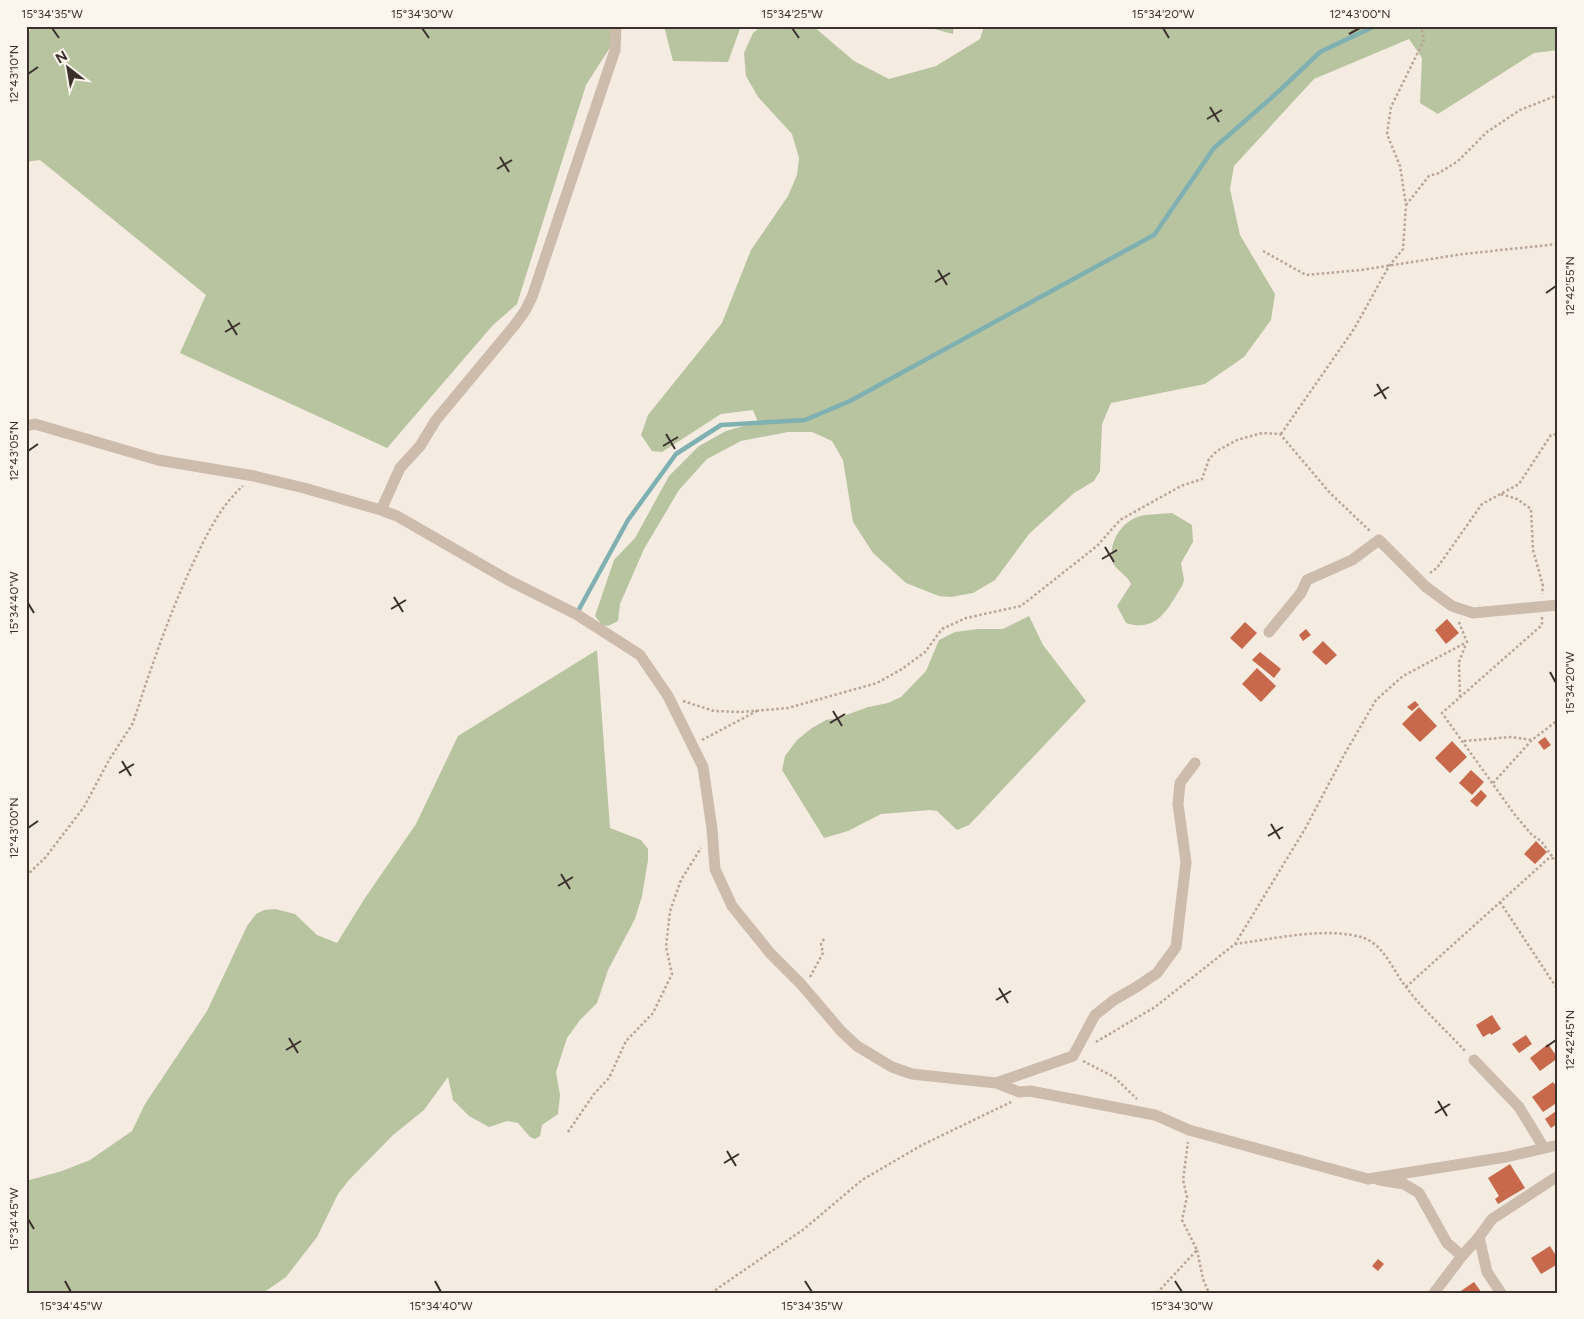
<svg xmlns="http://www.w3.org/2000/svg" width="1584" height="1319" font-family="Figtree,sans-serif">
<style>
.green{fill:#b8c4a0}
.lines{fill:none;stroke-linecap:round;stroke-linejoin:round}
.stream{stroke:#7fb0b2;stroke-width:4.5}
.building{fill:#c8694b}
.path{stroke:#b9a596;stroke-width:2.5;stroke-dasharray:2.5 2.5;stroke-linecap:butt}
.minor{stroke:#cdbbac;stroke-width:11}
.ticks{fill:none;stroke:#3b302b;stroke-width:2}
.neatline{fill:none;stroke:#3b302b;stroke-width:2}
.ticks-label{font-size:12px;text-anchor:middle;fill:#3b302b}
</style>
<rect width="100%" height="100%" fill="#f4ebe1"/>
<path class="green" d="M32 26H612L611 46 586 85 517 304 493 325 387 448 180 353 206 295 40 160 26 162V38Z
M664 26H741L728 62 673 61Z
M762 26H813L854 61 889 79 936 66 980 39 984 26H1558V50L1534 53 1438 114 1420 103 1422 58 1409 39 1314 79 1234 166 1230 189 1240 235 1275 294 1271 320 1244 357 1205 384 1111 403 1102 424 1100 471 1094 481 1074 493 1029 534 995 580 973 593 951 597 939 596 906 583 873 553 853 522 843 460 832 441 812 432H788L741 441 707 459 679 490 644 549 620 604 618 621 608 626 602 625 595 616 614 560 635 538 669 476 699 446 726 431 758 422 753 410 721 414 662 452 652 451 641 435 648 415 722 323 751 250 788 196 797 175 799 158 792 134 758 97 746 76 744 53 753 33Z
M923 26H954L953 34Z
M1172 513 1192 525 1193 542 1181 563 1184 580 1182 586C1168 608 1158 633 1126 623L1117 606 1131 584C1127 574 1114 570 1112 560 1109 539 1124 518 1145 515 1154 514 1163 514 1172 513Z
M1029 616 1043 645 1086 701 969 825 957 830 937 811 930 810 881 814 848 831 824 838 782 770 785 756 797 740 812 728 826 720 838 718 868 707 888 703 901 697 926 671 939 640 955 632 978 629H1003Z
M597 650 610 828 641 840 648 849V860L642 896 635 919 608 970 597 1003 580 1020 567 1038 556 1072 560 1095 558 1114 542 1125 540 1136 535 1139 530 1137 518 1123 507 1121 489 1127 469 1116 453 1100 448 1077 424 1110 393 1135 349 1180 338 1194 317 1237 286 1277 263 1293H26V1181L62 1171 90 1160 132 1131 145 1104 207 1011 247 926 256 914 264 910 275 909 295 914 317 935 337 943 365 898 416 824 458 736Z"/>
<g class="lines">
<path class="stream" d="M577 613 628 520 676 454 721 425 805 420 850 401 1154 235 1214 148 1279 91 1320 52 1375 26"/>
</g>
<path class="building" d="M1447 619 1459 633 1446 644 1435 630Z
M1245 622 1257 633 1242 649 1230 638Z
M1306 629 1311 635 1303 641 1299 635Z
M1323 641 1337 655 1326 665 1312 652Z
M1260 652 1281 669 1274 678 1252 660Z
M1257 668 1276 686 1261 702 1242 684Z
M1415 701 1419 705 1412 711 1407 707Z
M1419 707 1437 726 1420 742 1402 724Z
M1545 737 1551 745 1544 750 1538 742Z
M1452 741 1467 757 1450 773 1435 758Z
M1471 770 1484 782 1472 795 1459 783Z
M1481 790 1487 796 1477 807 1470 801Z
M1536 841 1547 852 1535 864 1524 854Z
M1492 1015 1501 1029 1491 1035 1490 1033 1483 1037 1476 1025Z
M1526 1035 1532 1044 1519 1053 1512 1044Z
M1548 1044 1558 1058 1540 1071 1530 1058Z
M1553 1082 1558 1089V1102L1543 1112 1532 1097Z
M1556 1111 1558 1114V1123L1551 1128 1545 1119Z
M1510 1164 1525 1188 1498 1204 1495 1199 1499 1196 1488 1178Z
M1550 1246 1558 1259V1264L1541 1274 1531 1258Z
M1378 1259 1384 1264 1378 1271 1372 1266Z
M1474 1282 1482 1293H1458Z"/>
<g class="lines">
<path class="path" d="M1406 205 1429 176 1439 173 1458 161 1487 132 1520 110 1558 95
M1263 251 1306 275 1361 270 1463 254 1558 244
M1281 434 1354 329 1389 266 1403 249 1406 205 1400 166 1387 134 1391 107 1424 40 1421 26
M1501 494 1517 499 1531 509 1533 550 1543 586 1542 594
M1430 573 1437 568 1482 504 1519 484 1551 435 1558 434
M1542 617V625L1442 713 1515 815 1532 835 1541 841 1554 859
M1460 697 1459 662 1466 644
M683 701 714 711 741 712 788 708 877 683 902 669 925 652 942 629 966 618 1021 606 1097 546 1120 520 1181 486 1202 479 1209 459 1217 451 1237 440 1262 433 1280 434 1330 493 1371 532
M702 740 757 711
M1464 741 1511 737 1532 740
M1493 783 1532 740 1558 720
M26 876 45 858 84 807 109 760 133 723C151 667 170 612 195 559 207 534 221 505 243 486
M1500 902 1558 990
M1235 944C1273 939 1328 926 1364 938 1385 946 1393 971 1406 987 1423 1010 1446 1030 1466 1052
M810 977 823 953 821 944 824 939
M1406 987 1549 858 1558 859
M1096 1042 1155 1007 1235 944 1305 829 1344 755 1376 700 1403 676 1467 642 1458 620
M1083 1061 1114 1077 1137 1099
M568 1132 594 1094 609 1078 626 1041 653 1013 672 974 666 947 670 911 681 880 701 848
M1197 1250 1203 1279 1209 1293
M711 1293 804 1229 862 1180 922 1145 1011 1102
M1157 1293 1197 1250 1182 1220 1187 1197 1183 1180 1188 1142"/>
<path class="minor" d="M26 426 35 424 158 460 254 476 304 488 381 510 397 516 508 580 576 614 640 655 668 696 703 767 712 829 715 869 732 906 770 953 800 983 841 1031 857 1046 892 1067 912 1074 996 1083 1019 1092 1030 1091 1155 1115 1189 1130 1368 1179 1506 1157 1558 1145
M381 510 400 468 420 446 436 420 514 326 525 311 532 297 615 50 616 26
M1269 632 1301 593 1307 580 1352 560 1379 540 1426 587 1452 606 1473 613 1558 605
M1474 1060 1519 1107 1544 1148
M996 1083 1073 1056 1095 1015 1114 1000 1138 986 1157 973 1176 947 1186 862 1178 804 1180 783 1195 763
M1379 1180 1404 1184 1419 1193 1447 1243 1462 1256
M1434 1293 1462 1256 1479 1237
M1501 1293 1487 1272 1479 1237 1492 1219 1558 1176"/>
</g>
<path class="ticks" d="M52 28 59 38M422 28 429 38M792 28 799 38M1163 28 1169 38M1349 34 1360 28M28 74 38 67M1210 107 1219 122M1207 119 1222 110M500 157 509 172M497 169 512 160M938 270 947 285M935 282 950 273M1546 293 1556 286M228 320 237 335M225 332 240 323M1377 384 1386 399M1374 396 1389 387M666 434 675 449M663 446 678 437M28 451 38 444M1105 547 1114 562M1102 559 1117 550M394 597 403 612M28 603 34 613M391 609 406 600M1550 672 1556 683M833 711 842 726M830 723 845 714M122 761 131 776M119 773 134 764M1271 824 1280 839M28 828 38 821M1268 836 1283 827M561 874 570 889M558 886 573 877M999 988 1008 1003M996 1000 1011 991M289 1038 298 1053M1546 1047 1556 1040M286 1050 301 1041M1438 1101 1447 1116M1435 1113 1450 1104M727 1151 736 1166M724 1163 739 1154M28 1219 34 1229M65 1281 71 1292M435 1281 441 1292M805 1281 812 1292M1175 1281 1182 1292"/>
<rect width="1584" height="1319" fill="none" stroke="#fbf5ee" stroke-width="55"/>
<g transform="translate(68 68) rotate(329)" stroke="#fbf5ee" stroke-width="4" paint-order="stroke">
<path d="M0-4L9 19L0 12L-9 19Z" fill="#3b302b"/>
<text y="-8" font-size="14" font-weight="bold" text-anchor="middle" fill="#3b302b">N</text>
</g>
<rect x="28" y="28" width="1528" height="1264" class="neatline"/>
<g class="ticks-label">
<text x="52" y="18">15°34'35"W</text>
<text x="422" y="18">15°34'30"W</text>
<text x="792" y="18">15°34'25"W</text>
<text x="1163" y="18">15°34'20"W</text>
<text x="1360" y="18">12°43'00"N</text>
<text transform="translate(14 74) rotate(-90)" y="4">12°43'10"N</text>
<text transform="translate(1570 286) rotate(-90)" y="4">12°42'55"N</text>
<text transform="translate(14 451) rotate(-90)" y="4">12°43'05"N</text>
<text transform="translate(14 603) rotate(-90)" y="4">15°34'40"W</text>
<text transform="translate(1570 683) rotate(-90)" y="4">15°34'20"W</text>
<text transform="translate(14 828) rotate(-90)" y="4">12°43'00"N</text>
<text transform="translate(1570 1040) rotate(-90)" y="4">12°42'45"N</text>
<text transform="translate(14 1219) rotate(-90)" y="4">15°34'45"W</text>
<text x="71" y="1310">15°34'45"W</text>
<text x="441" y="1310">15°34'40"W</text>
<text x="812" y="1310">15°34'35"W</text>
<text x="1182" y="1310">15°34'30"W</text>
</g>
</svg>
